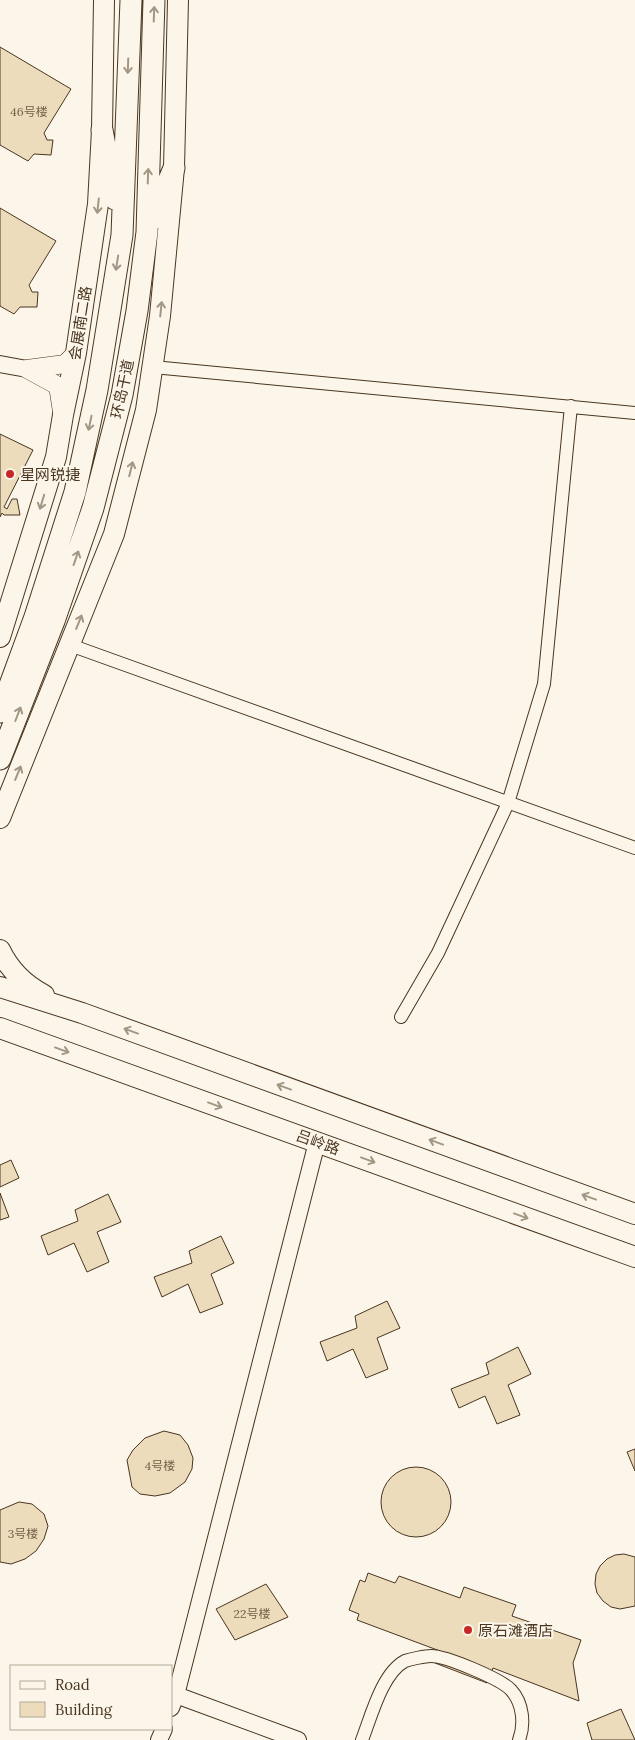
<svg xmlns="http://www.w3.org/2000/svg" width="635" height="1740" font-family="Lora,'Noto Sans SC',serif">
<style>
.building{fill:#ecdcbc;stroke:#4a3520}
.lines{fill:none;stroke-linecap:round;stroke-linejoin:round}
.minor-casing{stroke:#4a3520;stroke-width:14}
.tertiary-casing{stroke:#4a3520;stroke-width:18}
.secondary-casing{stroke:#4a3520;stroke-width:19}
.primary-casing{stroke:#4a3520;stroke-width:22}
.trunk-casing{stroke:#4a3520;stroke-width:23}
.minor{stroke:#fbf6e9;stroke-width:12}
.tertiary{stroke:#fbf6e9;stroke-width:16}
.secondary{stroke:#fbf6e9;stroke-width:18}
.primary{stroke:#fbf6e9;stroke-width:20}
.trunk{stroke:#fbf6e9;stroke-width:21}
.oneway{stroke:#a29684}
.poi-dot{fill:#c62828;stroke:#fbf6e9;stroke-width:2}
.labels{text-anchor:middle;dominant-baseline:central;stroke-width:4;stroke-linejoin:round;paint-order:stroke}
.number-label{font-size:12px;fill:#725f47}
.street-label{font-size:15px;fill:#4a3520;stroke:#fbf6e9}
.poi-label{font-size:15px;fill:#4a3520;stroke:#fbf6e9;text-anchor:start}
</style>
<rect width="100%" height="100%" fill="#fbf6e9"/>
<path class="building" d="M0 47 71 89 44 133 47 140H53L51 155 34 154 28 161 0 145Z
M0 208 56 241 29 285 32 292H38L37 307H20L14 314 0 306Z
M0 434 33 450 4 507 7 509 12 499H17L20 515H4L2 513 0 517Z
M11 1160 19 1178 0 1187V1165Z
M0 1193 9 1217 0 1220Z
M108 1194 121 1222 97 1232 109 1262 87 1272 74 1243 48 1255 41 1236 78 1221 75 1210Z
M221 1236 234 1263 211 1274 223 1304 200 1313 188 1284 162 1297 154 1277 192 1263 189 1251Z
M387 1301 400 1328 377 1338 388 1369 366 1378 353 1349 327 1361 320 1342 357 1328 355 1316Z
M518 1347 531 1374 508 1385 520 1415 497 1424 485 1396 459 1408 451 1389 489 1374 486 1363Z
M164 1431 180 1435 188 1445 193 1458 192 1469 185 1482 170 1493 155 1496 140 1494 132 1487 127 1460 133 1450 145 1438Z
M635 1449V1471L627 1452Z
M381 1502a35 35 0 1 1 70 0a35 35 0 1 1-70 0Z
M19 1502 32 1504 44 1514 48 1526 44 1539 36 1551 25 1559 11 1564 0 1562V1510Z
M624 1554 635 1557V1606L620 1609 611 1607 603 1601 597 1593 595 1584 596 1574 600 1566 607 1559 615 1555Z
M368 1573 395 1583 399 1576 460 1598 464 1587 516 1605 512 1616 581 1640 573 1663 579 1701 493 1668 487 1683 435 1663 440 1651 357 1620 359 1614 349 1610 360 1580 365 1582Z
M266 1584 288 1617 235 1640 216 1609Z
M621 1709 635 1740H592L587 1723Z"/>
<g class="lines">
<defs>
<path id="minor" d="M153 367 635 413
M70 645 635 848
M401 1017 438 953 508 803 544 684 571 406
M362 1740C371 1717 382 1673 405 1661 411 1659 425 1656 431 1656 446 1656 501 1679 511 1690 523 1703 525 1724 519 1740"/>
<path id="tertiary" d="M0 364 27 369
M176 1695 298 1740
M171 1708 176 1695 317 1142
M159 1740 164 1729"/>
<path id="secondary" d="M27 369 58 386 62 412
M27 369 65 364 76 353"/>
<path id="primary" d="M0 637 56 457 63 415 76 353 98 204 102 130 104 0
M0 818 114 534 146 410 160 316 174 168 178 0
M0 950C9 969 25 985 44 995
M0 987 82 1013 635 1214
M0 1028 635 1257"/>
<path id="trunk" d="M102 130 115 199
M152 220 174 168
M0 712 35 617 75 492 97 390 122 235 131 0
M0 759 54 621 93 508 122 395 137 311 147 232 154 0"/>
</defs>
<use href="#minor" class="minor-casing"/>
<use href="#tertiary" class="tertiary-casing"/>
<use href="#secondary" class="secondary-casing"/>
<use href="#primary" class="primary-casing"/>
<use href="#trunk" class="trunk-casing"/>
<use href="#minor" class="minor"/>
<use href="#tertiary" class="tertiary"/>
<use href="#secondary" class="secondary"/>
<use href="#primary" class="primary"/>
<use href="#trunk" class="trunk"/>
</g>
<defs><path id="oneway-shaft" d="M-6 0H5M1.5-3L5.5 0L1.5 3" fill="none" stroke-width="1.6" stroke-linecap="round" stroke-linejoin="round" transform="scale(1.25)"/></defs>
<g class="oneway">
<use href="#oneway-shaft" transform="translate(154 14) rotate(-88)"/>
<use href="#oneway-shaft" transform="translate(128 66) rotate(92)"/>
<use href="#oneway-shaft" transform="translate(148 176) rotate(-88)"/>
<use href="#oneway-shaft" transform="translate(98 206) rotate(96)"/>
<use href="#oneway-shaft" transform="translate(117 263) rotate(99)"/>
<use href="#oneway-shaft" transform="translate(161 309) rotate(-84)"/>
<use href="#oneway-shaft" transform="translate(90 423) rotate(102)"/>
<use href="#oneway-shaft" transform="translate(131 469) rotate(-76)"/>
<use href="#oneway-shaft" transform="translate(42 502) rotate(107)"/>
<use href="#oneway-shaft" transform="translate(76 558) rotate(-71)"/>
<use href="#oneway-shaft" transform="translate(79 622) rotate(-68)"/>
<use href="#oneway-shaft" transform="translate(18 714) rotate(-69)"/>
<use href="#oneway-shaft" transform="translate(18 773) rotate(-68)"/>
<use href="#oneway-shaft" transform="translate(131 1031) rotate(-160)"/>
<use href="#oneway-shaft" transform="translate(62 1050) rotate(20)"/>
<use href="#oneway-shaft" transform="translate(284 1087) rotate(-160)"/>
<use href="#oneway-shaft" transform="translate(215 1105) rotate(20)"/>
<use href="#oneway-shaft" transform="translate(436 1142) rotate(-160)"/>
<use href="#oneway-shaft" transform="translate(368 1160) rotate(20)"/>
<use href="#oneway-shaft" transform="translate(589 1197) rotate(-160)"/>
<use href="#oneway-shaft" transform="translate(521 1216) rotate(20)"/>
</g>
<g class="poi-dot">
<circle cx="10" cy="474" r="5"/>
<circle cx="468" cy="1630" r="5"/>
</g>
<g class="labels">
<g class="number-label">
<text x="29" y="111">46号楼</text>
<text x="160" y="1465">4号楼</text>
<text x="23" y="1533">3号楼</text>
<text x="252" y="1613">22号楼</text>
</g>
<g class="street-label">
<text transform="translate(80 323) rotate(-81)">会展南二路</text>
<text transform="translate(122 389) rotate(-78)">环岛干道</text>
<text transform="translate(318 1142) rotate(20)">吕岭路</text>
</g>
<g class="poi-label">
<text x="20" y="474">星网锐捷</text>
<text x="478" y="1630">原石滩酒店</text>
</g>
</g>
<rect x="10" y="1665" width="162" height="65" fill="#fbf6e9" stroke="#b4a999"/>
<rect x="20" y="1681" width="25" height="8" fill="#fbf6e9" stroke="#b4a999"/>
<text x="55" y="1690" font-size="15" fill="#4a3520">Road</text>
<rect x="20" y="1702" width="25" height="15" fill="#ecdcbc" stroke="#b4a999"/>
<text x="55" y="1715" font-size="15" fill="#4a3520">Building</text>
</svg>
